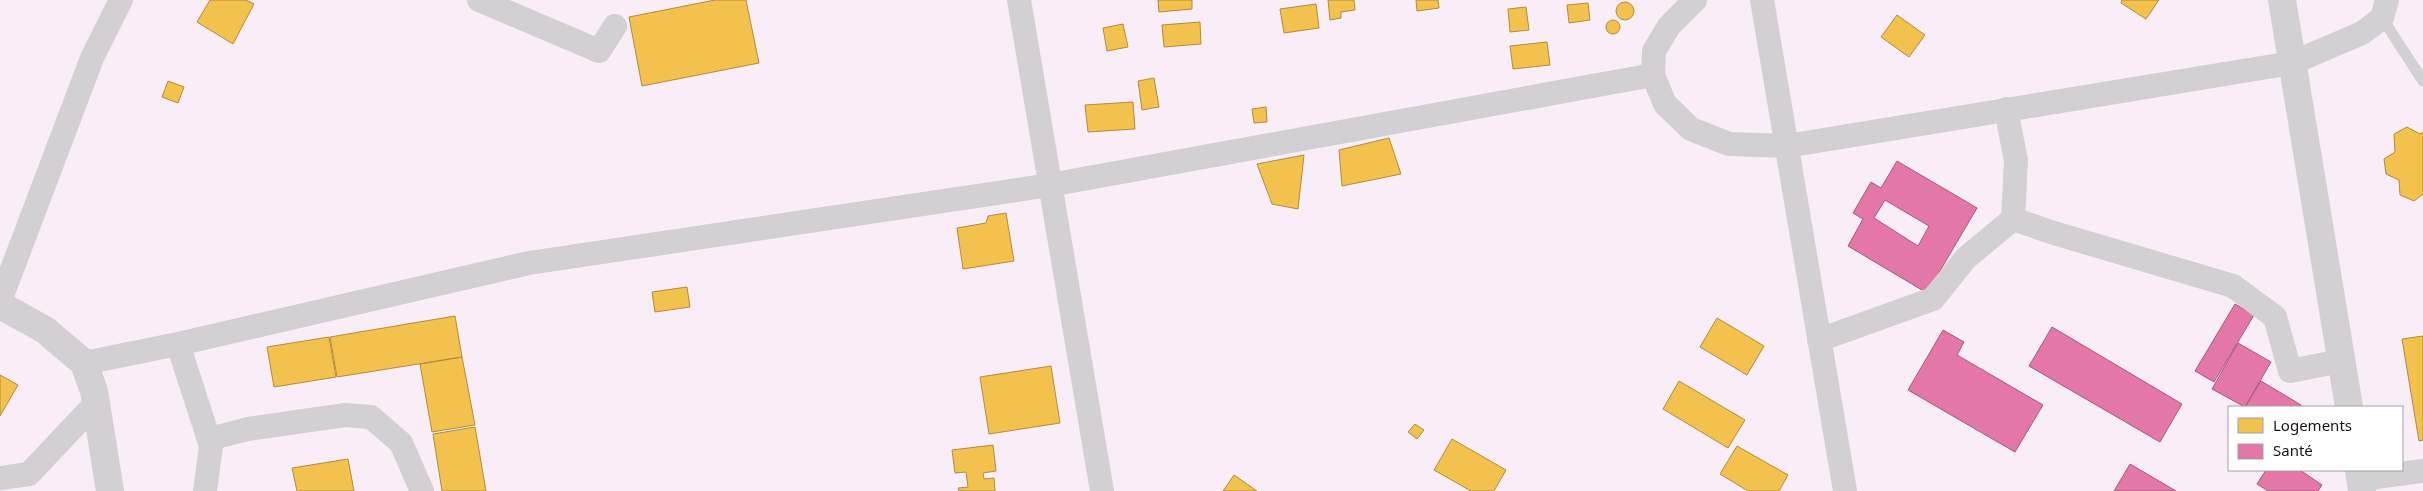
<svg xmlns="http://www.w3.org/2000/svg" width="2423" height="491" font-family="'Noto Sans',sans-serif">
<style>
.homes{fill:#f2c14e;stroke:#b28c3e}
.health{fill:#e377a8;stroke:#a7597d;fill-rule:evenodd}
.lines{fill:none;stroke-linecap:round;stroke-linejoin:round}
.lane{stroke:#d3d0d3;stroke-width:11}
.street{stroke:#d3d0d3;stroke-width:24}
.secondary{stroke:#d3d0d3;stroke-width:28}
</style>
<rect width="100%" height="100%" fill="#f9eef7"/>
<path class="homes" d="M210 0H246L254 4 233 44 197 22Z
M715 0H746L759 63 642 86 629 17Z
M1158 0H1192V9L1159 12Z
M1328 0H1354L1355 10 1341 12V18L1330 20Z
M1416 0H1438L1439 8 1417 11Z
M2122 0H2159L2146 19 2121 3Z
M1616 11a9 9 0 1 1 18 0a9 9 0 1 1-18 0Z
M1588 3 1590 20 1569 23 1567 5Z
M1316 4 1319 28 1284 33 1280 9Z
M1526 7 1529 30 1510 32 1508 9Z
M1897 15 1925 35 1909 57 1881 37Z
M1606 27a7 7 0 1 1 14 0a7 7 0 1 1-14 0Z
M1200 22 1201 44 1164 47 1162 25Z
M1123 24 1128 47 1107 51 1103 28Z
M1547 42 1550 65 1513 69 1510 46Z
M1154 78 1159 107 1142 110 1138 81Z
M168 81 184 87 178 103 162 97Z
M1133 102 1135 129 1088 132 1085 105Z
M1266 107 1267 122 1254 123 1252 109Z
M2407 127 2420 134 2423 132V194L2414 201 2400 195 2399 180 2386 174 2384 159 2395 152 2394 134Z
M1389 138 1401 174 1342 186 1339 150Z
M1304 155 1298 209 1272 204 1257 164Z
M1006 213 1014 261 963 269 957 228 986 223 988 216Z
M687 287 690 307 655 312 652 292Z
M455 316 462 357 337 377 330 337Z
M1717 318 1764 346 1747 375 1700 347Z
M2423 336V440L2419 441 2402 339Z
M329 337 336 377 274 387 267 347Z
M462 357 475 425 432 432 420 364Z
M1051 366 1060 423 989 434 980 377Z
M0 375 18 385 0 416Z
M1679 381 1745 420 1728 448 1663 409Z
M1415 424 1424 430 1417 439 1408 432Z
M475 427 486 491H442L433 434Z
M1452 439 1506 470 1494 491H1471L1434 470Z
M993 445 996 471 983 473 984 479 994 478 995 491H959L958 488 968 487 966 472 955 473 952 450Z
M1737 446 1788 475 1779 491H1748L1720 474Z
M348 459 354 491H297L292 468Z
M1234 475 1257 491H1223Z"/>
<path class="health" d="M1897 161 1977 208 1927 293 1848 246 1863 219 1853 213 1871 182 1881 188ZM1885 200 1929 226 1918 246 1874 218Z
M2235 304 2254 315 2214 382 2195 371Z
M2052 327 2182 404 2160 442 2029 366Z
M1943 330 1964 342 1957 355 2043 405 2015 452 1908 390Z
M2238 343 2271 362 2245 407 2212 389Z
M2261 381 2301 405 2300 407H2245Z
M2130 464 2176 491H2114Z
M2266 470H2300L2322 485 2318 491H2268L2257 484Z"/>
<g class="lines">
<path class="lane" d="M2382 18 2423 81"/>
<path class="street" d="M479 0 599 51 615 26
M1019 0 1102 491
M1695 0 1669 26 1654 51 1653 75 1665 104 1691 129 1729 144 1787 146 2292 63 2362 33 2382 18 2387 0
M1762 0 1845 491
M2006 109 2016 161 2013 219 2054 233 2233 286 2275 317 2290 371 2341 361
M0 301 92 58 121 0
M1819 340 1933 299 1966 258 2013 219
M178 344 211 446 205 491
M84 363 178 344 529 263 1050 185 1653 75
M209 439 248 429 345 415 371 417 401 443 422 491
M0 478 29 474 96 403
M2360 479 2423 471"/>
<path class="secondary" d="M2282 0 2349 407
M0 305 45 330 84 363 94 391 110 491
M2359 470 2362 491"/>
</g>
<rect x="2228" y="406" width="175" height="65" fill="#ffffff" stroke="#a4a0a3"/>
<rect x="2238" y="418" width="25" height="15" fill="#f2c14e" stroke="#a4a0a3"/>
<text x="2273" y="431" font-size="15" fill="#1b1219">Logements</text>
<rect x="2238" y="444" width="25" height="15" fill="#e377a8" stroke="#a4a0a3"/>
<text x="2273" y="456" font-size="15" fill="#1b1219">Santé</text>
</svg>
